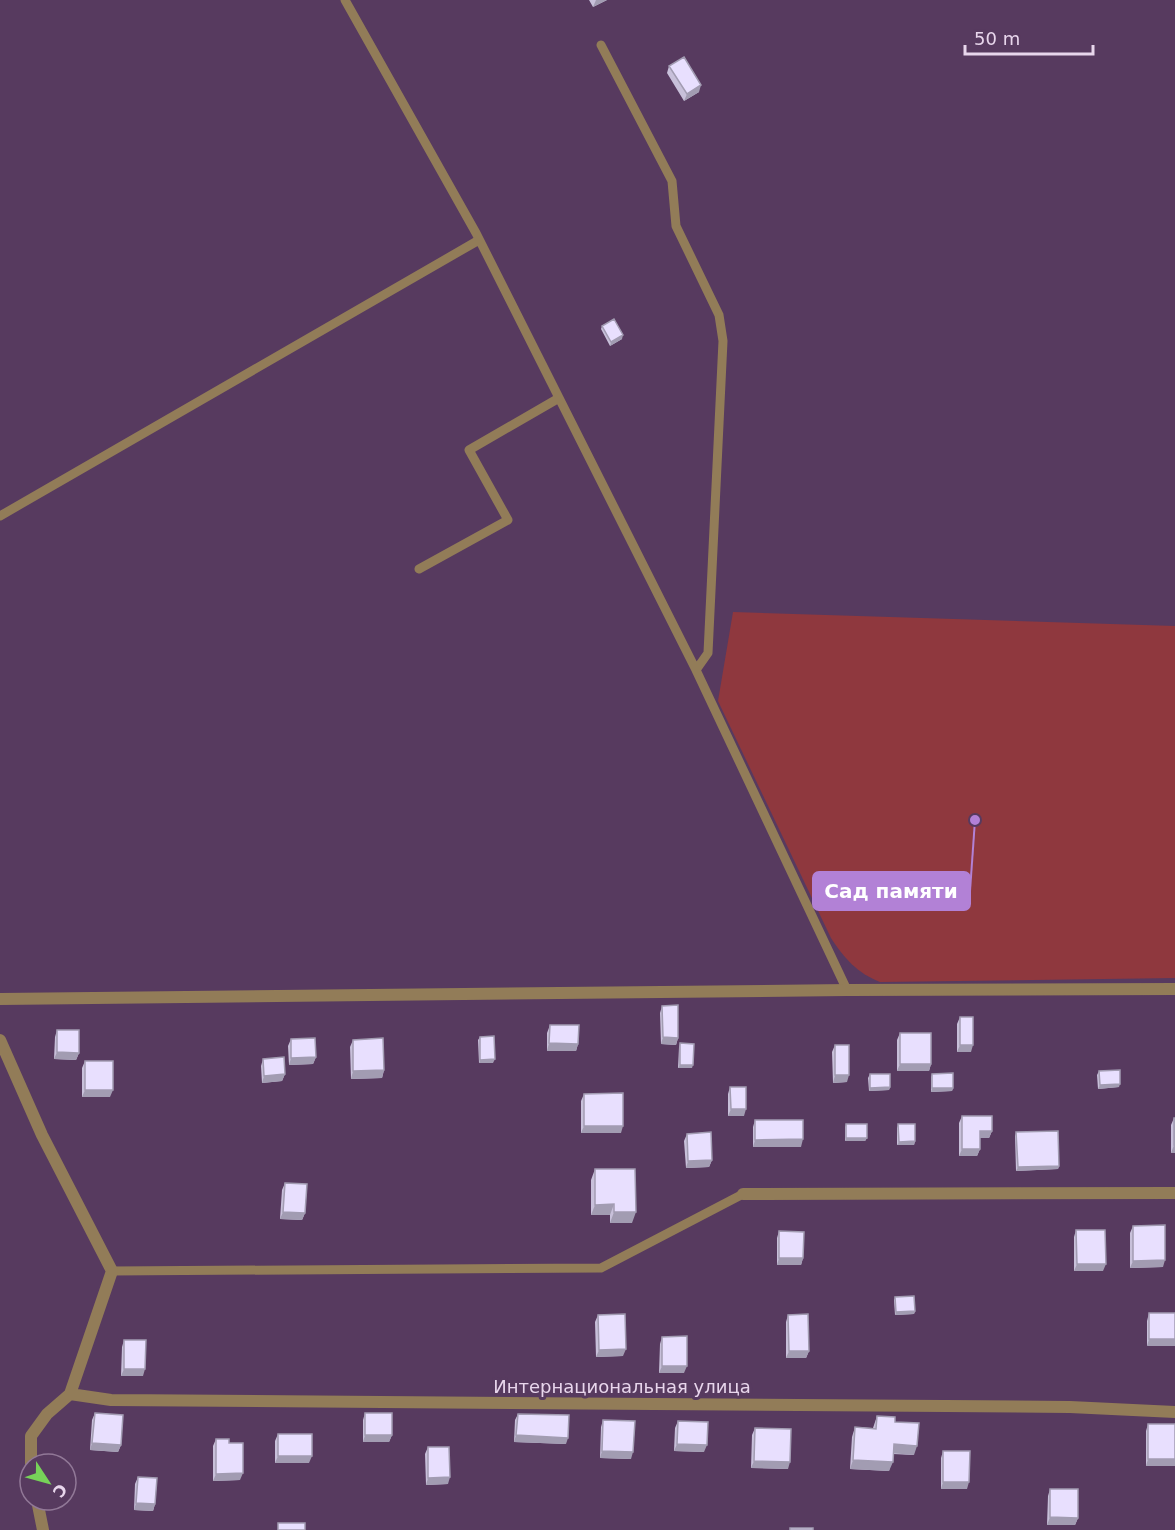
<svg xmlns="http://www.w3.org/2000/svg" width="1175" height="1530" font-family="'DejaVu Sans',sans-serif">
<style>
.green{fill:#8f383e}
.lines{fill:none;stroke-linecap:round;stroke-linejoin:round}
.service{stroke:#927c58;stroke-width:9}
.minor{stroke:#927c58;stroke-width:12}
.wall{fill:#c8c0da}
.shaded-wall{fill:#a29cb2}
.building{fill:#e8dffe;stroke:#a29cb2;stroke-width:1.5}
.labels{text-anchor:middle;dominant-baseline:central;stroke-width:6;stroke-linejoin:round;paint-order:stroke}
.street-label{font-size:18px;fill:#e8d6ec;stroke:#573a5f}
.leader{fill:none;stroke:#b281d6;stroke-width:2}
.callout-dot{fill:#b281d6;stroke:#573a5f;stroke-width:2}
.callout{fill:#b281d6;stroke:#b281d6;stroke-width:2}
.callout-label{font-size:20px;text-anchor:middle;font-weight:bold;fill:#fff}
</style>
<rect width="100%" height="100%" fill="#573a5f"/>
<path class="green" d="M733 612 1175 626V978L880 982C857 973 844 958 831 938L718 701Z"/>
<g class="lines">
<path class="service" d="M345 0 476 233 696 670 847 990
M601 45 672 181 676 226 719 315 723 341 708 653 696 670
M0 516 479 240
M419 569 508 520 469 450 559 398
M112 1271 601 1268 743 1194"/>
<path class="minor" d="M0 999 847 990 1175 989
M0 1040 42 1135 112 1271 70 1394 47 1414 31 1436V1464
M743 1194 1175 1193
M70 1394 111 1400 1070 1407 1175 1412
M37 1500 43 1530"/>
</g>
<path class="wall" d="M589 0H607L593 7Z
M669 66 699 92 684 101 667 73Z
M602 326 622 339 610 346 601 329Z
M662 1006 678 1038 676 1045 661 1044 660 1013Z
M960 1017 971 1052H957V1024Z
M550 1025 578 1044 576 1051H547V1033Z
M57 1030 79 1053 76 1060 54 1059 55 1037Z
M900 1033 931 1064 929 1071H897V1040Z
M480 1037 493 1063H479L478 1040Z
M291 1039 316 1057 313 1064 289 1065 288 1046Z
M353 1040 384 1070 382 1078 351 1079 350 1047Z
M680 1043 692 1068H678L679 1047Z
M835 1045 847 1082 833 1083 832 1052Z
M263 1059 285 1074 282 1081 262 1083 261 1066Z
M85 1061 110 1097H82V1068Z
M1099 1071 1119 1087 1098 1089 1097 1075Z
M870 1074 890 1087 889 1090 869 1091 868 1078Z
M932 1074 953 1088 952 1091 931 1092V1077Z
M730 1087 744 1116H728V1094Z
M584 1094 621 1133H581V1101Z
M962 1116 992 1131 989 1138H980V1149L977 1156H959V1123Z
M1174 1118 1175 1153H1171V1125Z
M755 1120 801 1147H753V1127Z
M846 1124 867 1138 865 1141H845V1127Z
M898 1124 915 1141 914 1145H897V1128Z
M1016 1132 1059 1166 1058 1169 1016 1171 1015 1136Z
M687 1134 712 1160 709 1167 686 1168 684 1141Z
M595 1169 632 1223H610V1215H591V1180Z
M285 1183 305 1213 302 1220 280 1219 282 1190Z
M1133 1226 1163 1267 1130 1268V1233Z
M1076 1230 1103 1271H1074V1237Z
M779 1231 803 1258 801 1265H777V1238Z
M895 1297 915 1311 914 1314 895 1315 894 1300Z
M1149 1313H1175L1147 1346V1321Z
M598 1315 623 1356 596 1357 595 1322Z
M788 1315 809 1351 806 1358H786V1322Z
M662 1337 684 1373H659L660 1344Z
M124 1340 143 1376H121L122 1347Z
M95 1413 121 1445 118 1452 90 1450 92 1420Z
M365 1413 392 1435 389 1442H363V1420Z
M518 1414 566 1444 514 1442 515 1420Z
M877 1416 895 1422 914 1455 893 1454 889 1471 850 1469 852 1437 855 1427 873 1428Z
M603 1420 631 1459 600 1458 601 1427Z
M678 1421 704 1452 674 1451 675 1428Z
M1148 1424H1175V1466H1146V1431Z
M755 1428 788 1469 751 1468 752 1435Z
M278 1434 309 1463H275V1441Z
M216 1439 229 1443 240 1480 213 1481V1446Z
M428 1447 448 1484 426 1485 425 1454Z
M943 1451 967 1489H941V1458Z
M138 1477 155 1504 153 1511 134 1510 135 1484Z
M1050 1489 1078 1518 1075 1525H1047L1048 1496Z"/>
<path class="shaded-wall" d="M596 0H607L593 7Z
M701 85 699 92 684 101 687 94Z
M623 335 622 339 610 346 611 342Z
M663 1037 678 1038 676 1045 661 1044Z
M549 1043 578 1044 576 1051H547Z
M960 1045H973L971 1052H957Z
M57 1052 79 1053 76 1060 54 1059Z
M316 1057 313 1064 289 1065 291 1058Z
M495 1059 493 1063H479L480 1060Z
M900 1064H931L929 1071H897Z
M680 1065H693L692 1068H678Z
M384 1070 382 1078 351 1079 353 1071Z
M285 1074 282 1081 262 1083 264 1076Z
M835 1075H849L847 1082 833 1083Z
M1120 1084 1119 1087 1098 1089 1100 1085Z
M890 1087 889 1090 869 1091 870 1088Z
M932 1088H953L952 1091 931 1092Z
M85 1090H113L110 1097H82Z
M731 1109H746L744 1116H728Z
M584 1126H623L621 1133H581Z
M980 1131H992L989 1138H978Z
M846 1138H867L865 1141H845Z
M803 1139 801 1147H753L755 1140Z
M915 1141 914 1145H897L899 1142Z
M1174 1145H1175V1153H1171Z
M962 1149H980L977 1156H959Z
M712 1160 709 1167 686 1168 688 1161Z
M1059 1166 1058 1169 1016 1171 1018 1167Z
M614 1204 610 1215H591L595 1205Z
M283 1212 305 1213 302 1220 280 1219Z
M614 1212H636L632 1223H610Z
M779 1258H803L801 1265H777Z
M1165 1260 1163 1267 1130 1268 1133 1261Z
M1077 1264H1106L1103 1271H1074Z
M915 1311 914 1314 895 1315 896 1312Z
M1149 1339H1175V1346H1147Z
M626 1349 623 1356 596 1357 599 1350Z
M789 1351H809L806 1358H786Z
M662 1366H687L684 1373H659Z
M124 1369H145L143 1376H121Z
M365 1435H392L389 1442H363Z
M516 1435 568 1438 566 1444 514 1442Z
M92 1443 121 1445 118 1452 90 1450Z
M677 1444 707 1445 704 1452 674 1451Z
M894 1444 917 1446 914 1455 890 1453Z
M602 1451 633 1452 631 1459 600 1458Z
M278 1456H312L309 1463H275Z
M1148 1459H1175V1466H1146Z
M853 1460 893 1462 889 1471 850 1469Z
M754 1461 790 1462 788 1469 751 1468Z
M243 1473 240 1480 213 1481 216 1474Z
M450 1477 448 1484 426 1485 428 1478Z
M943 1482H969L967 1489H941Z
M136 1503 155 1504 153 1511 134 1510Z
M1050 1517 1078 1518 1075 1525H1047Z"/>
<path class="building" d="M684 57 701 85 687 94 669 66Z
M614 319 623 335 611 342 602 326Z
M678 1005V1038L663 1037 662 1006Z
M960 1017H973V1045H960Z
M550 1025H579L578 1044 549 1043Z
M57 1030H79V1053L57 1052Z
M900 1033H931V1064H900Z
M494 1036 495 1059 480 1060V1037Z
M315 1038 316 1057 291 1058V1039Z
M383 1038 384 1070 353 1071V1040Z
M680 1043 694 1044 693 1065H680Z
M835 1045H849V1075H835Z
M284 1057 285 1074 264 1076 263 1059Z
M85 1061H113V1090H85Z
M1120 1070V1084L1100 1085 1099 1071Z
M953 1073V1088H932V1074Z
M870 1074H890V1087L870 1088Z
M730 1087H746V1109H731Z
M623 1093V1126H584V1094Z
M962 1116H992V1131H980V1149H962Z
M1174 1118H1175V1145H1174Z
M755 1120H803V1139L755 1140Z
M846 1124H867V1138H846Z
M898 1124H915V1141L899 1142Z
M1058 1131 1059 1166 1018 1167 1016 1132Z
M711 1132 712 1160 688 1161 687 1134Z
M595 1169H635L636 1212H614V1204L595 1205Z
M285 1183 307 1184 305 1213 283 1212Z
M1165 1225V1260L1133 1261V1226Z
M1076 1230H1105L1106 1264H1077Z
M779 1231 804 1232 803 1258H779Z
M914 1296 915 1311 896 1312 895 1297Z
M1149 1313H1175V1339H1149Z
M625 1314 626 1349 599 1350 598 1315Z
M808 1314 809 1351H789L788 1315Z
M687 1336V1366H662V1337Z
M124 1340H146L145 1369H124Z
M95 1413 123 1415 121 1445 92 1443Z
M365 1413H392V1435H365Z
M518 1414 569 1415 568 1438 516 1435Z
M877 1416 895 1417V1422L919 1423 917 1446 894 1444 893 1462 853 1460 855 1427 876 1429Z
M603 1420 635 1421 633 1452 602 1451Z
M678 1421 708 1422 707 1445 677 1444Z
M1148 1424H1175V1459H1148Z
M755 1428 791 1429 790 1462 754 1461Z
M278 1434H312V1456H278Z
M216 1439H229V1443H243V1473L216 1474Z
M428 1447H449L450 1477 428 1478Z
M943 1451H970L969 1482H943Z
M138 1477 157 1478 155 1504 136 1503Z
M1050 1489H1078V1518L1050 1517Z
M278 1523H305V1530H278Z
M790 1528H813V1530H790Z"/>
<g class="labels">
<g class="street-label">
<text x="622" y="1386">Интернациональная улица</text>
</g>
</g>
<path class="leader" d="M975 820L970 891"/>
<circle class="callout-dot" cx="975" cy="820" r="6"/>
<rect class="callout" x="813" y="872" width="157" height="38" rx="6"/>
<g class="callout-label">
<text x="891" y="898">Сад памяти</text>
</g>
<g transform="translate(48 1482) rotate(126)"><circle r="28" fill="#573a5f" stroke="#917897" stroke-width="1.5"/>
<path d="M0-4.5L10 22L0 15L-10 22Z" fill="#77d259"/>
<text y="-9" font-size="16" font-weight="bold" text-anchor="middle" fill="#e8d6ec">С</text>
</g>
<path d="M965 45v9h128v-9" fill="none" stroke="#e8d6ec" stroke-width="3"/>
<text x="974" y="45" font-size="18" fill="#e8d6ec" stroke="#573a5f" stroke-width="4.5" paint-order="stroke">50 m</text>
</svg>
